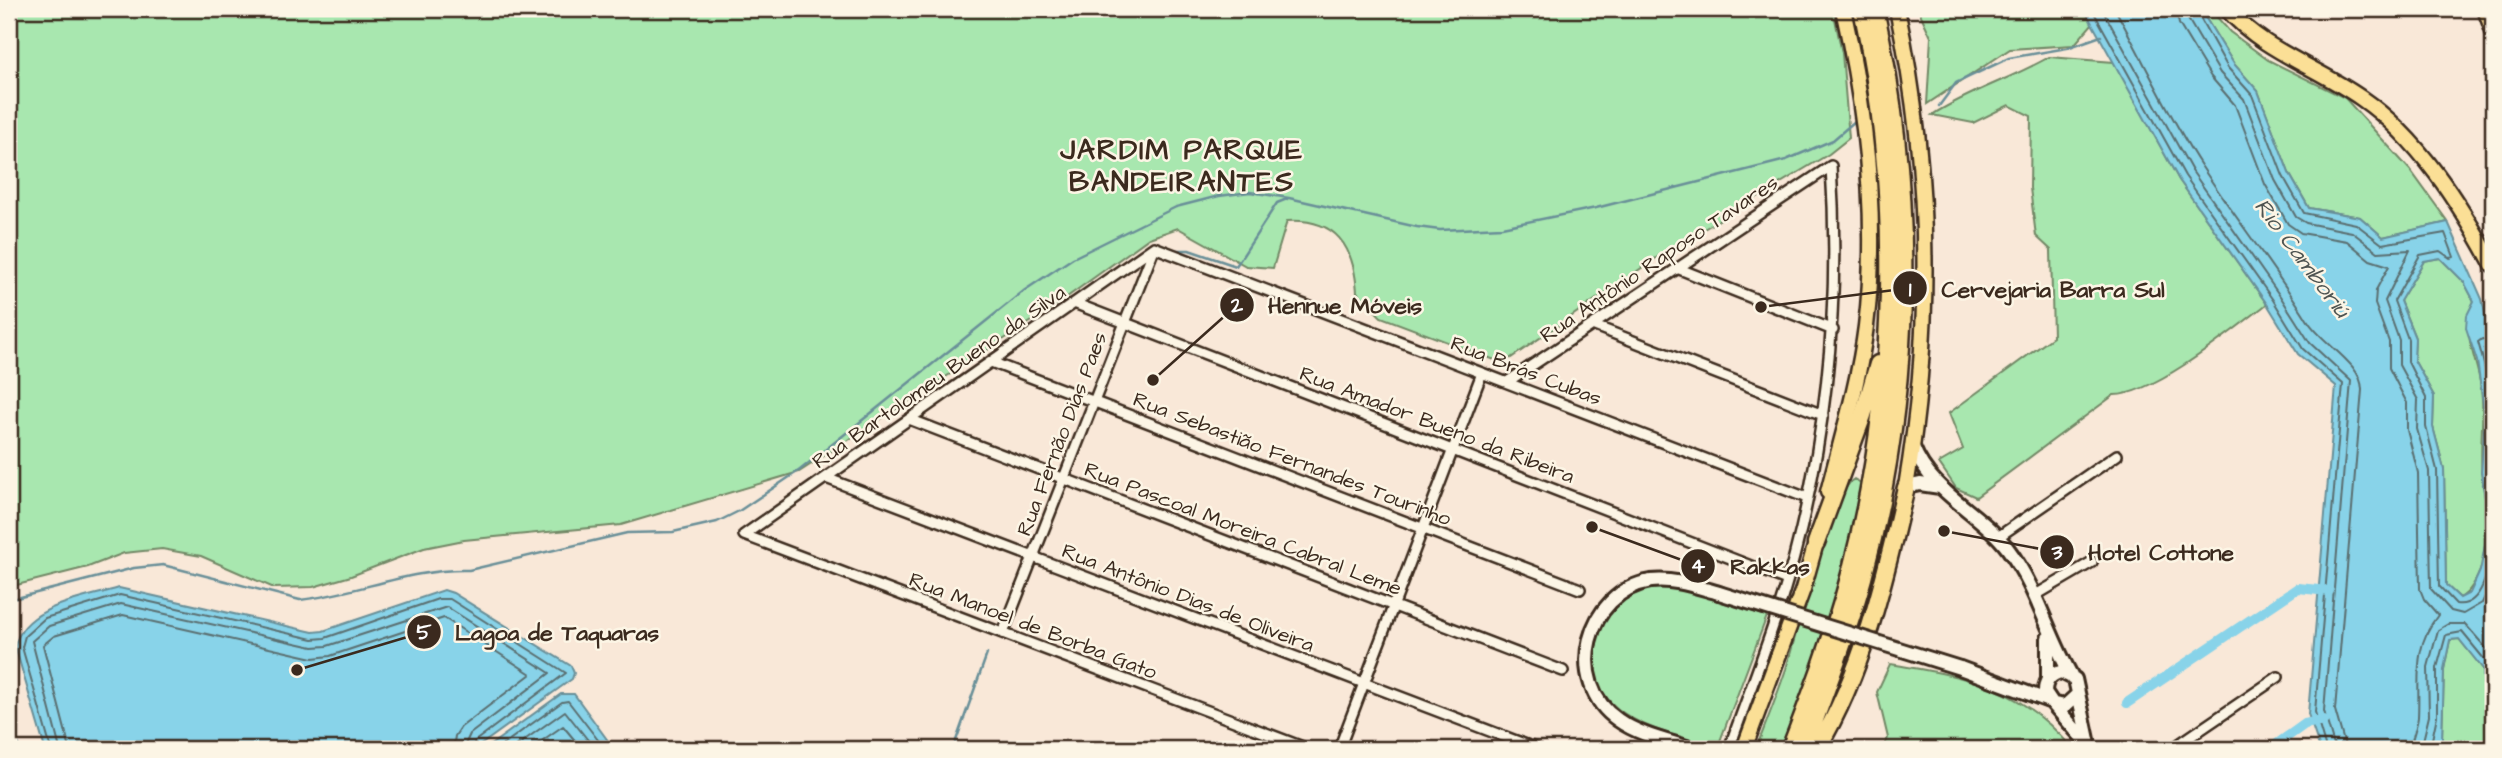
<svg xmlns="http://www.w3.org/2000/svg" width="2502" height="758" font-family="'Architects Daughter',sans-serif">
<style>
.green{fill:#a8e7af;stroke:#728866;stroke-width:2}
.water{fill:#88d3e9;stroke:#698f98;stroke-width:2;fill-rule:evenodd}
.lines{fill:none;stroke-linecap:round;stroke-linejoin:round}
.shore{stroke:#5a6e6f;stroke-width:2}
.stream{stroke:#698f98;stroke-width:2.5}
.canal{stroke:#88d3e9;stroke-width:10}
.minor-casing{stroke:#3b2a1e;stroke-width:14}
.secondary-casing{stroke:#3b2a1e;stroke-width:18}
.primary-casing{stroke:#3b2a1e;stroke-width:19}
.motorway-casing{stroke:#3b2a1e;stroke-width:21}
.minor{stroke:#fcf5e5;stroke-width:9}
.secondary{stroke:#fcf5e5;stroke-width:12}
.primary{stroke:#fbdf96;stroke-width:14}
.motorway{stroke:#fbdf96;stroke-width:16}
.secondary-bridge-casing{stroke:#3b2a1e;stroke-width:18;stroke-linecap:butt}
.secondary-bridge{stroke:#fcf5e5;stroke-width:12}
.labels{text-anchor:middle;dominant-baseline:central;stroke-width:5;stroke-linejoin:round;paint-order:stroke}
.street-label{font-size:21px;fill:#3b2a1e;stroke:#fcf5e5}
.water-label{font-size:23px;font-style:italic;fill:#4e5451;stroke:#fcf5e5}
.district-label{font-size:28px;font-weight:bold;letter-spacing:2px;fill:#3b2a1e;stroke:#fcf5e5}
.leader{fill:none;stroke:#3b2a1e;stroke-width:2.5}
.callout-dot{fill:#3b2a1e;stroke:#fcf5e5;stroke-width:2.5}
.mark-label{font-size:21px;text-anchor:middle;font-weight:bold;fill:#fff}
.callout-label{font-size:23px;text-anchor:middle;font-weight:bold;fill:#3b2a1e;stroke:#fcf5e5;stroke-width:5;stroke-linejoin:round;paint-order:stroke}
</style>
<rect width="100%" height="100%" fill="#f9e8d8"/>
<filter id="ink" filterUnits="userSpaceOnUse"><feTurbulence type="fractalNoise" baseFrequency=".0143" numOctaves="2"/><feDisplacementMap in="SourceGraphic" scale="14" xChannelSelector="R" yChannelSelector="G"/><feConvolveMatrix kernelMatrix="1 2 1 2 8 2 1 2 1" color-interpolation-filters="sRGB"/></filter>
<g filter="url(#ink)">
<path class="green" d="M9 9H1833L1842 53 1849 138 1829 154 1659 256 1508 360 1500 362 1381 317 1357 292C1354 246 1336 218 1287 221L1273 268 1246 266 1178 228 1149 238 1049 310 799 472 621 525 464 540 424 548 351 576 313 587 274 588 201 556 162 549 124 553 88 567 9 587Z
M1918 9H2084L2093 23 2074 45 2010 49 1927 104 1931 37Z
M2200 9H2210L2230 32 2268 60 2345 98 2411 171 2448 222 2383 237 2360 217 2309 208 2289 173 2258 91 2234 64Z
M2049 57 2114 62 2179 180 2267 304C2233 330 2154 395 2114 395L1976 497 1956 488 1939 463 1963 449 1949 413 2053 337 2051 250 2036 236 2030 188 2031 116 2009 105 1973 123 1932 115C1969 91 2011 79 2049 57Z
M2440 258 2464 282 2474 301C2459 331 2477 356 2481 388 2485 417 2479 445 2482 474 2483 490 2487 505 2489 522 2491 543 2479 588 2460 598L2446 585 2444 469 2433 427 2434 396 2414 360 2415 338 2400 301 2424 261Z
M1854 479 1863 484C1847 576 1814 662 1783 749H1756C1766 723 1777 696 1786 669 1796 636 1831 493 1854 479Z
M1659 587 1677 588 1767 616 1717 749C1686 738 1644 730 1618 709 1579 678 1588 620 1628 595 1637 590 1649 588 1659 587Z
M2459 639 2483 669V686L2493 713V749H2435L2442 739 2444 669 2450 640Z
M1890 664C1968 677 2019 685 2073 749H1883L1888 738 1877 692Z"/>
<path class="water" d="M2084 9H2200L2234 64 2258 91 2289 173 2309 208 2360 217 2383 237 2448 222 2482 299 2493 352V713L2483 686V669L2459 639 2450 640 2444 669 2442 740 2435 749H2320L2308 714 2336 386 2298 354 2267 304 2179 180ZM2440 258 2464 282 2474 301 2467 315 2466 328 2477 361 2485 417 2481 472 2489 525 2480 571 2470 593 2460 598 2446 585 2444 469 2433 427 2434 396 2414 360 2415 338 2400 301 2424 261Z
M119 588 313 632 323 631 444 590 453 593 571 666 574 673 572 679 475 749H45L15 646C24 605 84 599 119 588Z
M561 694H574L614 749H485Z
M9 711 20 749H9Z"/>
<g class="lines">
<path class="shore" d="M2092 9 2185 176 2273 300 2303 349 2343 384 2315 712 2326 749
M2102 9 2192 171 2280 296 2310 343 2351 381 2324 711 2335 749
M2115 9C2144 61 2169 117 2202 167 2236 219 2275 268 2308 321 2322 344 2362 363 2362 390L2335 710 2346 749
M2176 9 2179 24 2211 77 2235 105 2265 184 2288 224 2301 233 2347 241 2370 260 2389 266 2376 290 2375 304 2389 342V368L2407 403V430L2418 473 2420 589 2424 599 2438 615C2412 648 2420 677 2418 717 2417 728 2411 738 2411 749
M2186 9 2188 19 2220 73 2244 99 2275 180 2296 217 2306 223 2352 232 2378 252 2410 250 2385 301 2399 340V365L2418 400 2417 429 2429 471 2431 589 2451 611 2463 614 2482 603 2493 580
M2195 9 2228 68 2252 95 2283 176 2304 213 2356 224 2382 244 2445 233 2454 257 2450 258 2440 251 2420 255 2394 301 2408 339V362L2426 398V427L2437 470 2439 586 2456 604C2485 609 2490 560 2493 541
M2493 343 2482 339 2478 342C2485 366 2491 392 2492 417 2493 449 2488 471 2493 504
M51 749 22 647 25 636 45 618 120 595 313 639 325 638 438 599H450L566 673 475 741 472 749
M60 749 32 641 49 626 121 604 313 647 327 646 447 607 550 673 470 734 463 749
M70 749 43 645 54 636 123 615 313 658 330 656 444 618 531 674 461 727 455 736 453 749
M497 749 562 702 568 701 605 749
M512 749 565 711 595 749
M530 749 563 726 582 749
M2421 749 2429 716 2428 667 2438 630 2448 624H2465L2493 656
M2430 749 2437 716V668L2446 635 2462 632 2489 665 2493 694"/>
<path class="stream" d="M1939 106 1956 83 2009 58 2067 48 2101 36
M1171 250H1189L1236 266 1277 203 1287 199
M9 600 134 568 163 565 300 600C356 594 412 568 469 570L627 533 673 532 717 522 739 511 800 470 1025 290 1073 258 1176 207 1219 196 1250 192 1289 198 1417 227 1440 230 1502 227 1596 208 1786 160 1833 140 1855 121
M953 749 987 654"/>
<path class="canal" d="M2127 703 2298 588 2329 591
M2270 749 2305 724 2324 720"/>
<defs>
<path id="minor" d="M1154 247 1807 498
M1677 268 1833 330
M1074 303 1787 580
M1592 325 1823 415
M991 362 1580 589
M1507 382 1831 166C1840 299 1828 428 1794 557 1777 622 1751 686 1729 749
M909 419 1563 671
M826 478 1537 749
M744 535 1308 749
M744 535 1154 247
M1998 537 2117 455
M2034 596 2092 562
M1003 633 1154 249
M1339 749 1482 373
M2172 749 2278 677"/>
<path id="secondary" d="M1913 447C1930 492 1980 512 2008 549 2036 586 2048 635 2071 675
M1906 487 1920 484 1940 487
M2048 638V679
M1960 668 2049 701
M2078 694 2065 706 2053 704 2045 692C2045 681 2050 674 2061 672L2075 679 2090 749
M2053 704 2085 741
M1693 749C1668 741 1639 735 1618 720 1563 682 1586 592 1651 581 1674 578 1697 587 1719 593"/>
<path id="primary" d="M1897 9C1931 168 1933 327 1906 487
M2227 9C2262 50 2317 67 2361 98 2419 138 2460 204 2493 265
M2485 9 2493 31
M1828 492C1842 437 1859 382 1866 326 1879 221 1866 112 1843 9
M1744 749 1803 589 1819 532"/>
<path id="motorway" d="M1816 543 1863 415 1878 364
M1790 749C1812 692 1834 634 1850 574 1898 389 1902 195 1862 9
M1804 749C1825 693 1847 636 1863 578 1913 394 1916 195 1875 9
M1817 749C1865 668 1885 577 1906 487"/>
</defs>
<use href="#minor" class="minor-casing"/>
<use href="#secondary" class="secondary-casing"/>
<use href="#primary" class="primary-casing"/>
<use href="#motorway" class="motorway-casing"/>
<use href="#minor" class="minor"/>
<use href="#secondary" class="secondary"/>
<use href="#primary" class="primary"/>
<use href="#motorway" class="motorway"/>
<defs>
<path id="secondary-bridge" d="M1719 593 1960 668"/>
</defs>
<use href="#secondary-bridge" class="secondary-bridge-casing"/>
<use href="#secondary-bridge" class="secondary-bridge"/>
</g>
</g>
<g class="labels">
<g class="street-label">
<text transform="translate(1659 259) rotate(-34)">Rua Antônio Raposo Tavares</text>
<text transform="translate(1526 371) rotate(21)">Rua Brás Cubas</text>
<text transform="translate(939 377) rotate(-35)">Rua Bartolomeu Bueno da Silva</text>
<text transform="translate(1437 425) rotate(21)">Rua Amador Bueno da Ribeira</text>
<text transform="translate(1062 434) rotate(-69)">Rua Fernão Dias Paes</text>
<text transform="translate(1292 459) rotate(21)">Rua Sebastião Fernandes Tourinho</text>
<text transform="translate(1243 529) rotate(21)">Rua Pascoal Moreira Cabral Leme</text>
<text transform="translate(1188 598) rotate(21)">Rua Antônio Dias de Oliveira</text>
<text transform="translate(1033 626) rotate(21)">Rua Manoel de Borba Gato</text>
</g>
<g class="water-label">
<text transform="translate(2302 258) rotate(53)">Rio Camboriú</text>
</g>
<g class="district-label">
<text x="1182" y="150">JARDIM PARQUE<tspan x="1182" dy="32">BANDEIRANTES</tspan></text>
</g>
</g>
<path class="leader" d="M1761 307L1910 288M1153 380L1237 305M1944 531L2057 552M1592 527L1698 566M297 670L424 632"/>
<g class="callout-dot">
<circle cx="1761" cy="307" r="7"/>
<circle cx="1153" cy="380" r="7"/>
<circle cx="1944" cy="531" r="7"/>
<circle cx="1592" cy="527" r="7"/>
<circle cx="297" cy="670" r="7"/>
<circle cx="1910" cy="288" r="18"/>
<circle cx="1237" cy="305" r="18"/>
<circle cx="2057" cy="552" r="18"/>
<circle cx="1698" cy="566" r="18"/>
<circle cx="424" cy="632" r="18"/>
</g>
<g class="mark-label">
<text x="1910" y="296">1</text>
<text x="1237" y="312">2</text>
<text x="2057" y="559">3</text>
<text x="1698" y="573">4</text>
<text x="424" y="639">5</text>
</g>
<g class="callout-label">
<text x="2053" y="297">Cervejaria Barra Sul</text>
<text x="1345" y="313">Hennue Móveis</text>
<text x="2161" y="560">Hotel Cottone</text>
<text x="1770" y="574">Rakkas</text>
<text x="557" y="640">Lagoa de Taquaras</text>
</g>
<rect width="2502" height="758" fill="none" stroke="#fcf5e5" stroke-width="35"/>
<rect x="18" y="18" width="2467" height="723" fill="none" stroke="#3b2a1e" stroke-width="2.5" filter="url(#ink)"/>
</svg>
